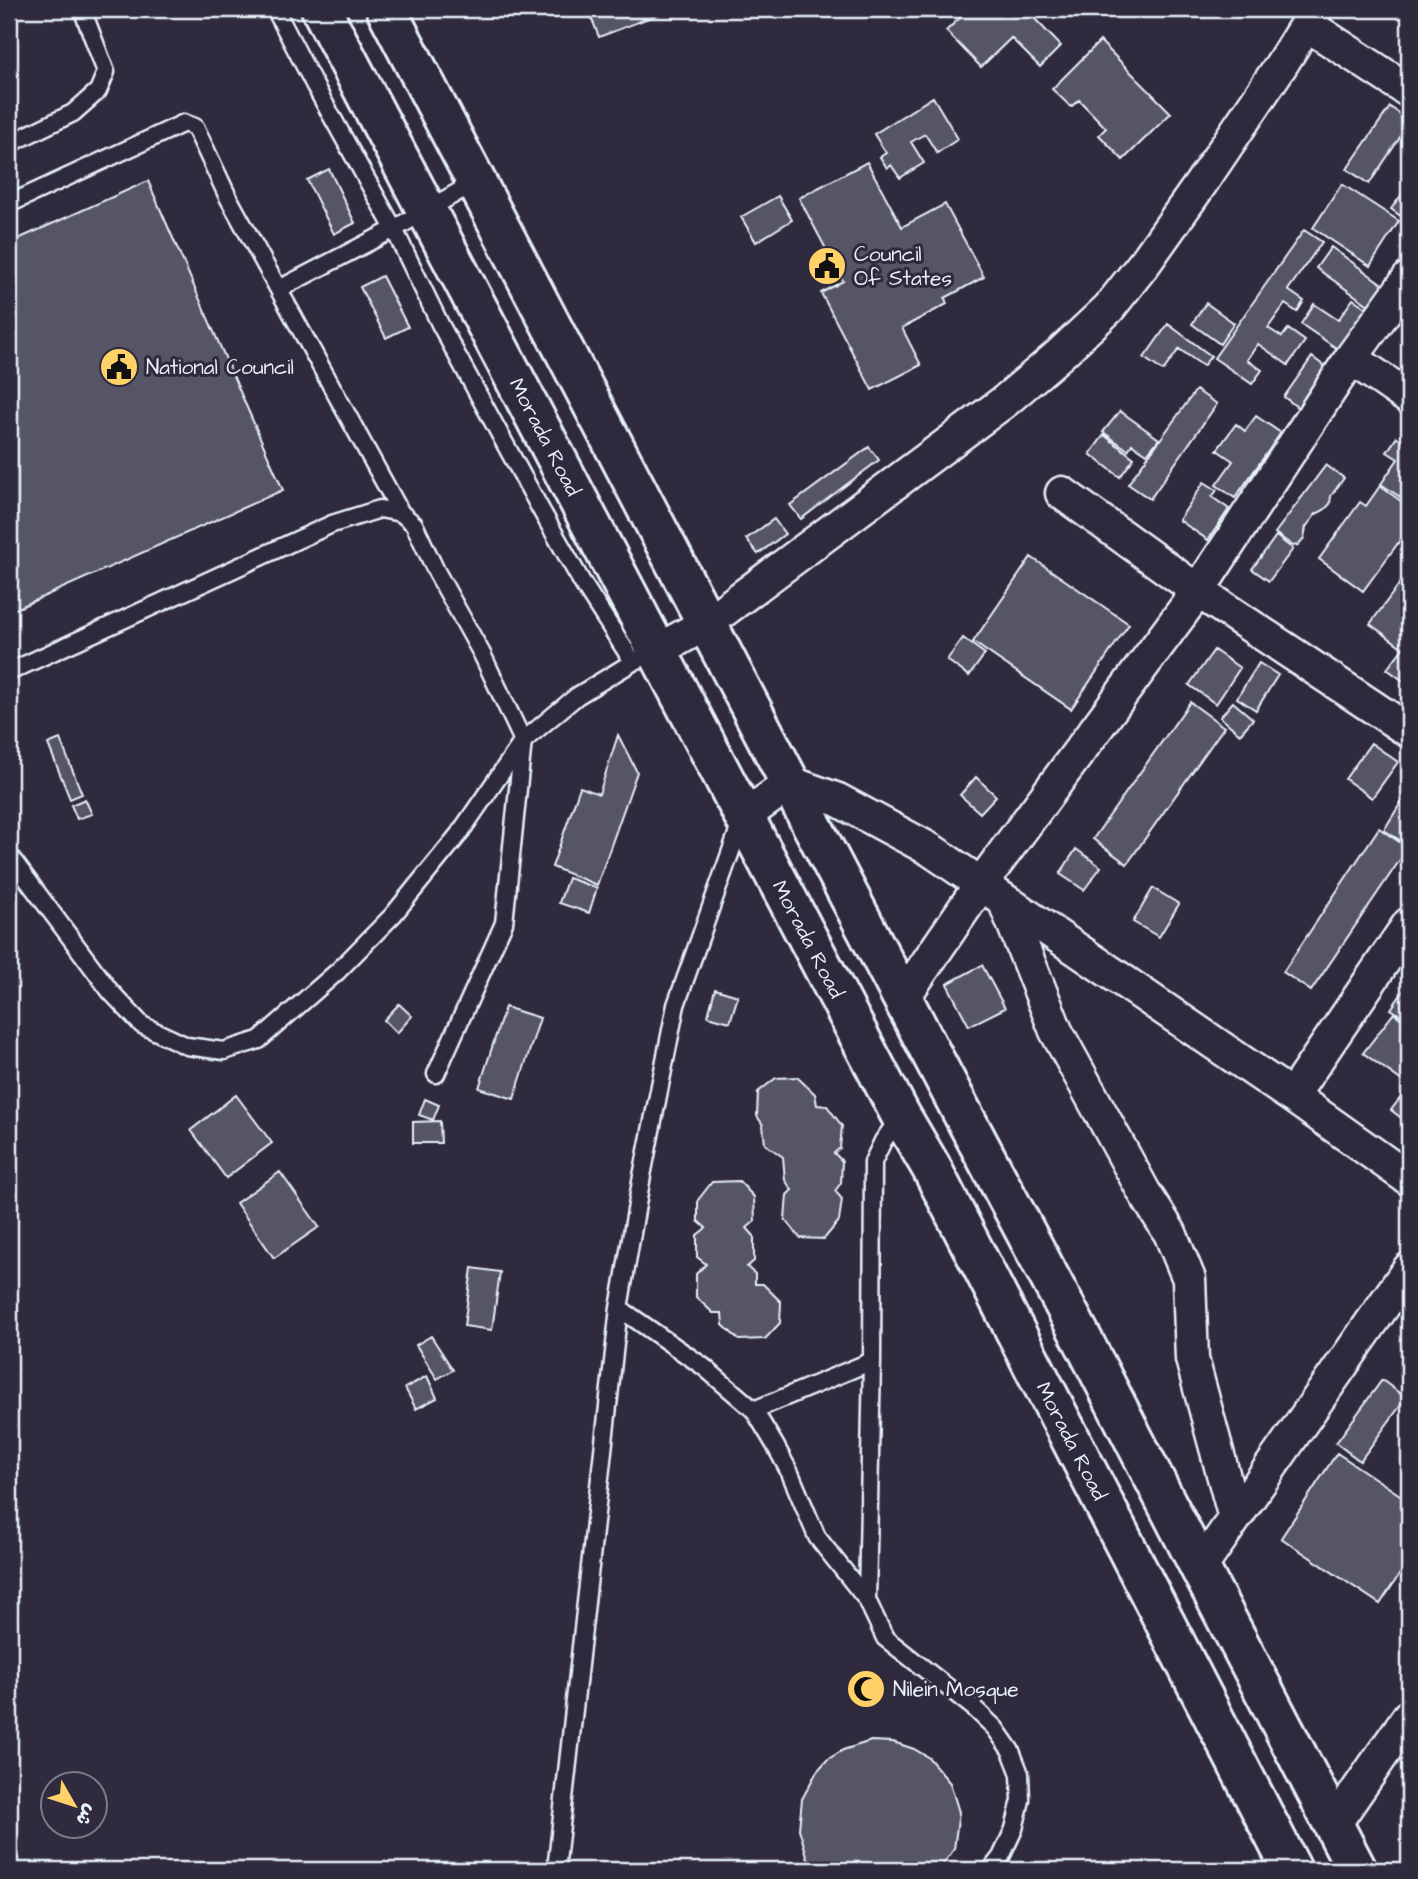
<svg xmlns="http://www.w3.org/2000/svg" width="1418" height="1879" font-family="'Architects Daughter','Playpen Sans Arabic',sans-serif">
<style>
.building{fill:#575565;stroke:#e8f1f8;stroke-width:2}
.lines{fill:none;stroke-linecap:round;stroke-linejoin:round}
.service-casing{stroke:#e8f1f8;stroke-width:21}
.minor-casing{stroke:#e8f1f8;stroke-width:37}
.primary-casing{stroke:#e8f1f8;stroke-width:44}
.service{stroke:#2f2a3d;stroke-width:16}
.minor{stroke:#2f2a3d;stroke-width:32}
.primary{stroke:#2f2a3d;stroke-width:38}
.labels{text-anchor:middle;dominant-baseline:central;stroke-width:6;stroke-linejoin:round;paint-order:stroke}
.poi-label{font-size:21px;fill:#e8f1f8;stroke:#2f2a3d;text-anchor:start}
.street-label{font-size:21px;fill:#e8f1f8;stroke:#2f2a3d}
</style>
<rect width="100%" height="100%" fill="#2f2a3d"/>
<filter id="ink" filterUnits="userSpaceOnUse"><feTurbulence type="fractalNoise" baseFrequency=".0143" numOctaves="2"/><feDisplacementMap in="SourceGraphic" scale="14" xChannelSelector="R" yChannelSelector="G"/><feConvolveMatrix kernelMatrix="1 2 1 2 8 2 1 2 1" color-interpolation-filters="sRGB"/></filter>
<g filter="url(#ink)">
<path class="building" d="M588 9H672L599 37Z
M969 9H1046L1035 19 1061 46 1040 67 1011 38 981 67 946 31Z
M1100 41 1171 113 1123 160 1099 135 1106 128 1079 100 1071 107 1052 89Z
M933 97 958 139 937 153 925 134 911 142 924 163 900 178 891 165 887 168 880 157 886 153 874 134Z
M1390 107 1409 120V142L1401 136 1369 184 1347 169Z
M867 162 902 227 945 204 984 277 945 298 947 304 902 328 921 365 872 390 821 293 843 281 799 198Z
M329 169 355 223 334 234 307 180Z
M148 181 283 490 9 612V243Z
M1342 184 1399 221 1370 266 1313 228Z
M1408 186 1409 187V222L1391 209Z
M778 196 792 220 756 242 741 217Z
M1304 230 1322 242 1288 290 1304 301 1297 312 1285 304 1268 328 1282 337 1288 329 1305 341 1288 365 1258 344 1247 360 1262 370 1252 384 1214 358Z
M1331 247 1385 286 1370 306 1316 268Z
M382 276 408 327 386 338 360 287Z
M1353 299 1370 310 1342 352 1301 324 1314 304 1338 320Z
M1206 303 1234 323 1220 344 1192 324Z
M1168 324 1211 356 1203 366 1179 349 1163 371 1144 358Z
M1312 357 1330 370 1301 410 1284 397Z
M1196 390 1217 404 1150 499 1128 484Z
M1120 411 1159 439 1147 454 1132 444 1128 450 1103 432Z
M1256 416 1281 433 1235 498 1216 485 1233 461 1217 450 1236 424 1245 431Z
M1104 435 1134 458 1120 477 1090 454Z
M1397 437 1409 445V503L1381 484 1398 459 1387 452Z
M869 447 879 460 801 519 790 505Z
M1326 465 1344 478 1331 496 1330 504 1324 510 1316 514 1306 527 1304 538 1298 545 1293 546 1275 533Z
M1204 482 1217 490 1212 497 1229 509 1208 540 1179 520Z
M1380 486 1409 507V528L1363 591 1319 559 1360 502 1366 506Z
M774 519 785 534 758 554 746 539Z
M1276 536 1293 549 1269 581 1252 569Z
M1031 557 1129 624 1071 709 973 642Z
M1409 571V685L1387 669 1403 648 1370 624Z
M963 638 985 654 969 676 947 660Z
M1214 650 1240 668 1216 704 1189 685Z
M1259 663 1278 675 1256 710 1237 698Z
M1190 702 1224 727 1127 864 1093 839Z
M1233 702 1253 719 1240 734 1220 717Z
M618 735 637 772 597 885 552 867 580 787 599 794Z
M60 739 82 794 70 799 48 744Z
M1371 743 1398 762 1372 798 1345 779Z
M976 777 996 796 980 813 960 795Z
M1405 796 1409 799V846L1384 830Z
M85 799 92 814 77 819 71 805Z
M1379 828 1408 848 1311 991 1283 972Z
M1076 849 1101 867 1084 890 1060 874Z
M568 878 597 888 589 913 559 903Z
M1153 888 1179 904 1159 937 1133 922Z
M982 965 1005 1008 969 1026 947 984Z
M1409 983V1021L1391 1009Z
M715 989 738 996 730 1022 708 1016Z
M399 1004 412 1016 397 1033 384 1020Z
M505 1007 540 1018 514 1099 479 1088Z
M1394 1013 1409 1025V1086L1363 1053Z
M797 1077 815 1094 817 1105 827 1106 842 1126 840 1148 834 1153 842 1161 841 1183 835 1191 842 1199 839 1221 824 1239 800 1238 785 1219 787 1195 792 1190 785 1180 783 1157 765 1144 763 1125 757 1116 758 1092 776 1078Z
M1409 1087V1124L1391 1110Z
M236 1095 272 1143 226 1178 191 1130Z
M425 1099 439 1105 433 1120 419 1115Z
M440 1121 441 1143H413V1122Z
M280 1172 319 1227 274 1258 236 1203Z
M739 1181 754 1197 755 1221 747 1228 754 1236V1261L747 1267 755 1274V1284H763L781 1302 780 1323 765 1339 739 1340 723 1325 722 1313H713L696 1297V1274L706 1264 697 1257V1235L706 1228 698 1221V1200L712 1182Z
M472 1268 500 1272 492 1330 464 1326Z
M431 1336 453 1370 437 1379 416 1345Z
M427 1376 437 1398 416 1409 405 1388Z
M1382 1380 1406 1398 1360 1461 1336 1443Z
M1337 1453 1409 1501V1560L1380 1604 1281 1538Z
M871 1741 893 1742 914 1749 929 1758 950 1783 959 1812 954 1849 939 1870H817L808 1859 799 1829 802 1799 817 1771 827 1760 843 1750Z"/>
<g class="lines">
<defs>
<path id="service" d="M275 9 315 86 394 229 440 324 541 510 583 584 633 662
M9 144 73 113 98 91 106 72 82 9
M9 204 184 123 195 127 228 197 401 513
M279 289 394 229 477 181
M9 672 332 524 380 509 401 513 414 524 436 571 482 654 523 741 504 923 436 1074
M9 855 110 991 142 1025 187 1046 224 1051 259 1040 338 971 393 915 459 834 523 741 577 696 633 662 657 651
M619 1308 704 1367 754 1410 775 1445 790 1473 817 1537 867 1600 885 1638 974 1708 995 1728 1011 1751 1020 1774 1021 1800 1014 1829 1001 1857 991 1870
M754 1410 872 1361
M867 1600 872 1361 873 1162 883 1141 901 1116
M556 1870 619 1308 642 1176 676 1005 741 823"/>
<path id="minor" d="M1306 24 1409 91
M1351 358 1409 398
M1062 493 1198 591 1409 731
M657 651 707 623 1005 401 1059 355 1109 308 1146 261 1202 182 1281 65 1316 9
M743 817 791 783 838 800 931 850 1292 1096 1409 1179
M1004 900 1056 1031 1144 1192 1170 1233 1189 1279 1192 1359 1235 1518
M903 998 981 884 1198 591 1351 358 1409 278
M1292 1096 1409 924
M1200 1568 1409 1269
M1333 1826 1409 1716"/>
<g id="primary">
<path id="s1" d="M321 9 901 1116 931 1167 1292 1870"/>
<path d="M386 9 966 1120 1086 1346 1200 1568 1357 1870"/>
</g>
</defs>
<use href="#service" class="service-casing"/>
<use href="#minor" class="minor-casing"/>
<use href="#primary" class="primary-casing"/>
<use href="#service" class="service"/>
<use href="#minor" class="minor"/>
<use href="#primary" class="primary"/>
</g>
</g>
<defs>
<symbol id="civic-disc" viewBox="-11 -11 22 22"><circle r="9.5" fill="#ffd166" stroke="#2f2a3d"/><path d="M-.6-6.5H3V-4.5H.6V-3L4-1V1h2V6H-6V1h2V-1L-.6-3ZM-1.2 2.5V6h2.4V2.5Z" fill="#111"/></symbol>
<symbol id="mosque-disc" viewBox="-11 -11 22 22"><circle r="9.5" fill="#ffd166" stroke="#2f2a3d"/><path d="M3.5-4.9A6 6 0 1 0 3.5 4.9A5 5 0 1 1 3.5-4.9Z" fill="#111"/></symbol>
</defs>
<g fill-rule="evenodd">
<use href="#civic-disc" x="805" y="244" width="44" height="44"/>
<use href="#civic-disc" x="97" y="345" width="44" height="44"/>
<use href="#mosque-disc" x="844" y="1667" width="44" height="44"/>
</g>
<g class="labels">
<g class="poi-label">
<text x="854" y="254">Council<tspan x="854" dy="24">Of States</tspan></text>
<text x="146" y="367">National Council</text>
<text x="893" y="1689">Nilein Mosque</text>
</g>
<g class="street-label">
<text stroke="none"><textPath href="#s1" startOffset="483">Morada Road</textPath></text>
<text stroke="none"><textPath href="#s1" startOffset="1050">Morada Road</textPath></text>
<text stroke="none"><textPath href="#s1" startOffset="1617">Morada Road</textPath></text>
</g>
</g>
<rect width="1418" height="1879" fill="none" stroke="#2f2a3d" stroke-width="35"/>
<rect x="18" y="18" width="1383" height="1844" fill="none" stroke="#e8f1f8" stroke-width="2.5" filter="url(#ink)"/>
<g transform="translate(74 1805) rotate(129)"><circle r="33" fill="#2f2a3d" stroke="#797a88" stroke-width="2"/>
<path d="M0-5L12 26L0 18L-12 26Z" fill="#ffd166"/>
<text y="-10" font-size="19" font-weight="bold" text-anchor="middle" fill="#e8f1f8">ش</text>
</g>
</svg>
